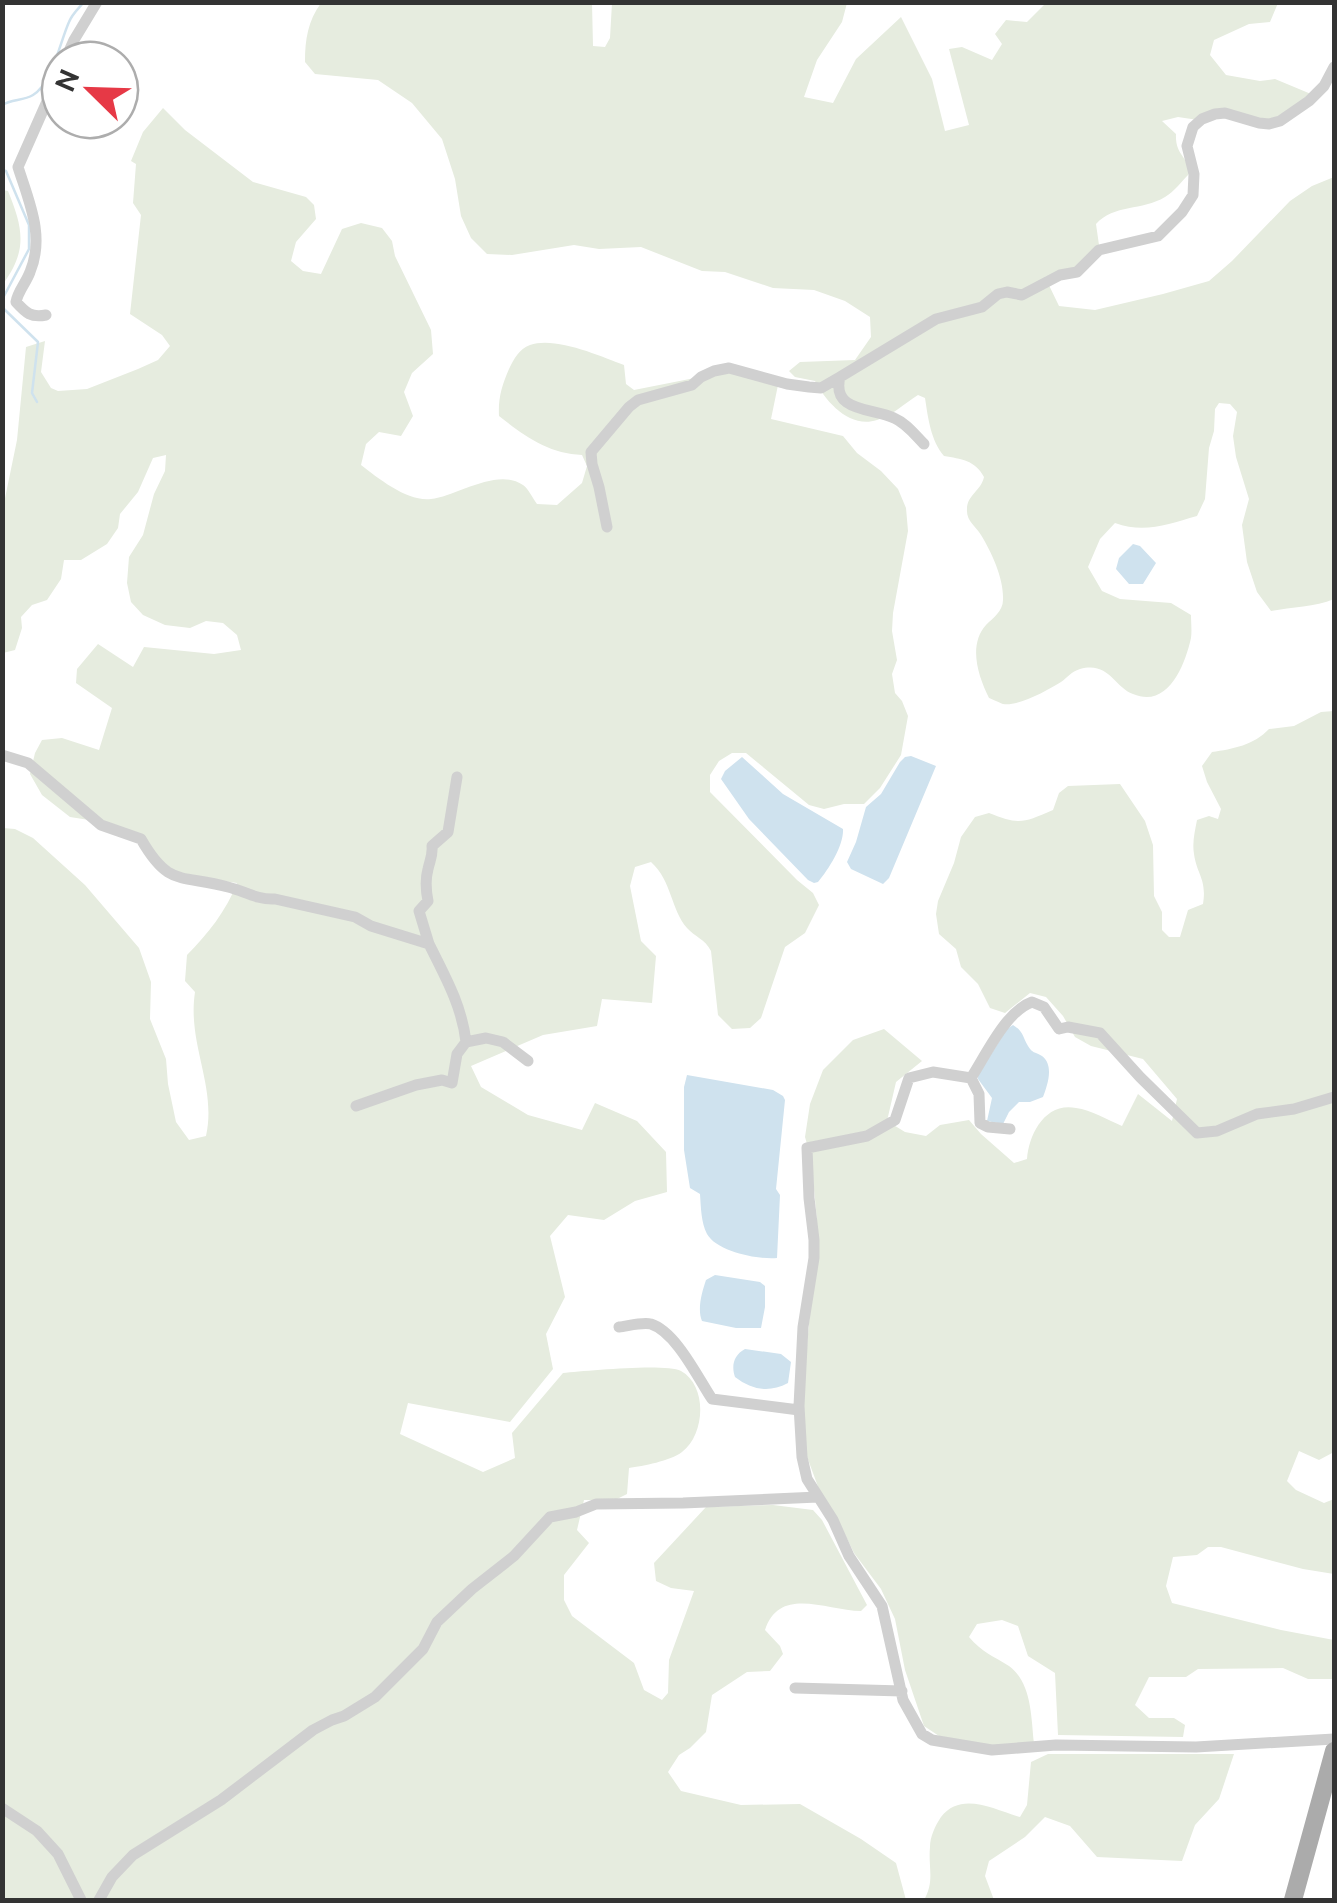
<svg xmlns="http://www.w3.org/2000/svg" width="1337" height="1903" font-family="Ubuntu,sans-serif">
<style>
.green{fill:#e6ecdf}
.water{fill:#cfe2ee}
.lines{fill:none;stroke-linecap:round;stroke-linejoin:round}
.stream{stroke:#cfe2ee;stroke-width:2.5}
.street{stroke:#d0d0d0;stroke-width:11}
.primary{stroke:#ababab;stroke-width:18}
</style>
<rect width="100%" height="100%" fill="#fff"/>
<path class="green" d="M321 3H592L593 46 605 47 610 38 612 3H847L842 22 817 60 804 97 833 103 856 59 901 17 932 79 945 131 969 125 949 49 962 47 992 60 1002 44 995 34 1006 20 1027 22 1046 3H1278L1270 22 1249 24 1214 40 1210 55 1226 75 1260 81 1275 79 1311 94 1302 105 1268 121 1224 112 1198 120 1178 117 1162 121 1176 134C1175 156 1188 155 1189 174 1182 181 1174 192 1165 197 1142 211 1114 204 1096 224L1099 245 1076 268 1045 277 1059 306 1095 310 1163 294 1209 281 1232 261 1290 201 1312 186 1334 177V599C1315 607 1292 607 1271 611L1257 592 1247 562 1242 525 1249 499 1236 457 1233 436 1237 412 1230 404 1219 403 1215 409 1214 431 1209 448 1205 499 1197 516C1168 524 1145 534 1115 523L1100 539 1088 567 1102 591 1120 599 1171 603 1191 615C1191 622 1192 631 1191 638 1185 665 1168 709 1133 694 1114 687 1109 661 1080 669 1071 672 1068 677 1061 682 1048 690 1018 707 1003 704 1002 704 990 698 989 698 978 676 968 645 986 625 993 618 1003 611 1003 600 1004 579 992 553 981 535 976 526 966 521 967 509 967 495 981 491 984 477 975 460 961 459 944 456 931 441 928 418 925 398L918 395C905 403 892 416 877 420 850 429 826 402 815 381L795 377 789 371 800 362 855 360 871 337 870 317 845 301 814 290 773 288 725 272 702 271 641 247 599 249 574 245 512 255 487 254 471 238 461 216 455 179 442 139 412 103 378 80 315 74 305 62C305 39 308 21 321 3Z
M163 108 185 130 253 182 306 197 314 205 316 219 296 242 291 261 303 271 321 274 342 229 361 223 382 228 392 241 395 256 431 330 433 354 412 373 404 392 413 416 401 436 379 432 366 444 361 465C379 479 408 502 431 499 457 496 497 467 523 485 528 488 533 499 537 504L557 505 582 483 587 466 582 455C549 454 524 436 499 416 498 398 502 385 509 369 514 359 519 349 530 345 555 336 600 356 624 365L626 384 634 390 730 371 778 385 771 419 843 436 857 453 881 471 898 489 906 508 908 531 893 613 892 631 897 660 892 674 895 693 902 701 908 716 901 755 880 788 864 804H844L824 809 809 805 746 753H732L719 761 710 775V792L797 880 813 893 819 905 805 933 785 947 761 1018 750 1028 732 1029 718 1015 711 951C705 939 695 937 687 928 671 910 672 881 651 862L635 867 630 886 641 941 656 956 652 1003 602 999 597 1026 543 1035 471 1066 481 1087 528 1115 582 1130 595 1103 637 1121 666 1152 667 1192 635 1201 604 1220 568 1215 550 1236 565 1297 546 1334 553 1369 510 1422 408 1403 400 1434 483 1472 515 1458 512 1433 563 1373C585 1371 665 1363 681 1371 708 1386 705 1435 682 1452 670 1461 643 1466 629 1468L627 1494 615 1500H584L577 1530 589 1543 564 1575V1600L572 1616 634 1663 644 1690 662 1700 668 1693 669 1660 694 1591 671 1588 656 1581 654 1563 706 1507 773 1505 813 1510 822 1520 867 1605 861 1611C827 1611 780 1585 765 1630L780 1646 783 1654 770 1671 747 1672 712 1695 706 1732 690 1748 679 1755 668 1772 681 1791 741 1805 800 1804 861 1839 896 1863 906 1900H3V828L15 829 33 838 85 885 139 948 151 982 150 1019 166 1059 168 1084 176 1122 189 1140 206 1136C217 1086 187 1044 195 992L185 981 187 955C207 935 227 910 237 883L181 875 155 857 142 835 108 823 70 817 42 795 30 774 35 753 42 740 62 738 99 750 112 708 76 683 77 669 98 644 133 667 144 647 214 654 241 650 237 635 223 623 206 621 190 628 165 625 143 615 131 602 127 583 129 557 143 535 154 494 165 471 166 455 153 458 138 492 120 514 118 528 107 544 81 560H64L61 579 47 600 32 605 21 617 22 628 15 650 3 653V508L17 440 26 347 45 341 41 372 51 388 58 391 87 389 138 369 158 360 170 346 162 335 130 314 141 215 133 203 136 164 131 161 143 132Z
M3 190 8 191C23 228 28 250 3 284Z
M1334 711V1452L1319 1460 1299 1451 1287 1481 1296 1490 1324 1503 1334 1499V1533L1332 1539 1334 1543V1574L1303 1569 1221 1547H1208L1197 1555 1173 1557 1166 1586 1172 1603 1281 1630 1334 1640V1679H1308L1283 1668 1198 1669 1186 1677H1149L1135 1705 1149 1718H1174L1185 1725 1183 1737 1058 1735 1055 1673 1028 1656 1018 1626 1002 1620 977 1624 969 1637C982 1652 993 1656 1009 1666 1032 1683 1031 1717 1034 1743L994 1746 939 1736 924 1726 905 1670 895 1619 881 1589 854 1553 838 1520 820 1492 806 1454 802 1403 811 1300 817 1255V1220L811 1158 805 1137 810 1104 823 1070 853 1040 884 1029 922 1061 896 1082 887 1121 905 1132 926 1136 940 1125 969 1120 981 1134 1014 1163 1027 1159C1029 1134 1045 1102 1076 1108 1091 1110 1108 1120 1122 1126L1138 1094 1172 1121 1177 1099 1143 1059 1091 1046 1075 1037 1063 1016 1046 997 1030 993 1005 1013 990 1008 978 984 961 967 956 949 939 934 936 914 938 901 954 863 961 837 975 817 989 813C1019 825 1023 823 1053 810L1059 793 1068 786 1120 784 1145 821 1153 845 1154 896 1162 912V930L1169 937H1180L1188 910 1203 904C1207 879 1197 875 1194 854 1192 842 1195 831 1197 820L1209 816 1218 819 1221 809 1207 782 1202 766 1212 752C1233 749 1254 745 1269 729L1294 726 1321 712Z
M1048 1754H1234L1219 1799 1195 1825 1182 1861 1097 1857 1070 1826 1045 1817 1025 1837 989 1861 985 1876 994 1900H924C935 1881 928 1867 930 1847 930 1837 935 1826 941 1817 961 1791 993 1809 1020 1817L1027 1805 1031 1762Z"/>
<path class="water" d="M1133 544 1140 546 1156 563 1143 584H1129L1116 569 1119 558Z
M911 756 936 766 889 878 883 884 851 869 847 862 856 842 866 807 881 794 900 762 905 757Z
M742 757 783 794 843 829C844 845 829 869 818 882L814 883 808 880 749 819 721 779 725 771Z
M1013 1025C1024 1032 1022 1036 1028 1046 1033 1054 1034 1051 1042 1056 1054 1065 1048 1084 1043 1097L1030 1102H1019L1009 1112 1003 1124 987 1121 992 1098 978 1079V1075L1007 1029Z
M687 1075 773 1090 783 1096 785 1100 776 1189 780 1195 777 1258C760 1260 717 1252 707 1234 701 1222 701 1208 700 1194L690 1188 684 1150V1087Z
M715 1275 760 1282 765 1286V1307L761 1328H736L702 1321C697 1309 702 1292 706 1280Z
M745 1349 781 1354 791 1362 788 1383C769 1393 752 1390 735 1377 731 1365 734 1355 745 1349Z"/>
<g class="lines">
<path class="stream" d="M2 105C12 99 23 101 33 95 52 84 60 42 69 22 72 14 78 9 84 2
M2 170 6 171 29 225V249L3 298V308L38 342 32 393 37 402"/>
<path class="street" d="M65 60 74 40 97 2
M46 315C31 318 26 313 16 302 18 291 26 283 30 272 45 236 29 202 18 167L60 72
M924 444C915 435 906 423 894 418 872 408 831 412 840 377L936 319 982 307 998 294 1007 292 1022 295 1060 275 1077 272 1099 250 1158 236 1182 212 1193 195 1194 174 1187 146 1193 127 1202 119 1215 114 1225 113 1259 123 1269 124 1280 121 1309 101 1324 86 1334 67
M607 527 599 487 592 464 591 452 629 407 638 400 692 385 701 377 714 371 729 368 787 384 809 387 821 388 840 377
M2 755 28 763 101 825 141 839C169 888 181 874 228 887 244 891 257 900 275 899L355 917 371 926 429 944C445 976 462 1006 466 1042
M429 944 419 911 428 901C426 891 425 880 428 869 430 860 433 855 432 846L448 832 457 777
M971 1078 933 1072 909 1078 895 1120 867 1136 807 1148 809 1198 814 1240V1258L803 1327 799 1406 802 1457 807 1479 833 1520 849 1556 882 1606 903 1700 922 1734 932 1740 992 1750 1056 1745 1196 1747 1334 1739
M356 1106 416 1085 442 1080 452 1083 457 1054 466 1042 486 1038 503 1042 528 1061
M1010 1129 988 1127 980 1123 979 1094 971 1078C986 1055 1006 1011 1032 1002L1044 1007 1059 1029 1068 1027 1100 1033 1140 1077 1197 1133 1217 1131 1257 1114 1294 1109 1334 1097
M619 1327C628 1326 642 1322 651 1324 676 1332 698 1378 712 1399L799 1410
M795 1688 902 1691
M2 1808 37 1831 58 1854 81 1900
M99 1900 112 1877 133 1855 221 1800 313 1730 332 1720 344 1716 375 1697 423 1649 437 1622 472 1589 514 1556 550 1517 576 1512 596 1504 683 1503 818 1497"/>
<path class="primary" d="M1293 1900 1334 1751"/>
</g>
<rect width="1337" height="1903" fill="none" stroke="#333333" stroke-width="10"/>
<g transform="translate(90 90) rotate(293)"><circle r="48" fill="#ffffff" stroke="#adadad" stroke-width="2.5"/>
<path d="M0-8L18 38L0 25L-18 38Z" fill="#e63946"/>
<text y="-15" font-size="28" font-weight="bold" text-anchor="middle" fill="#333333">N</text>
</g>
</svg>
